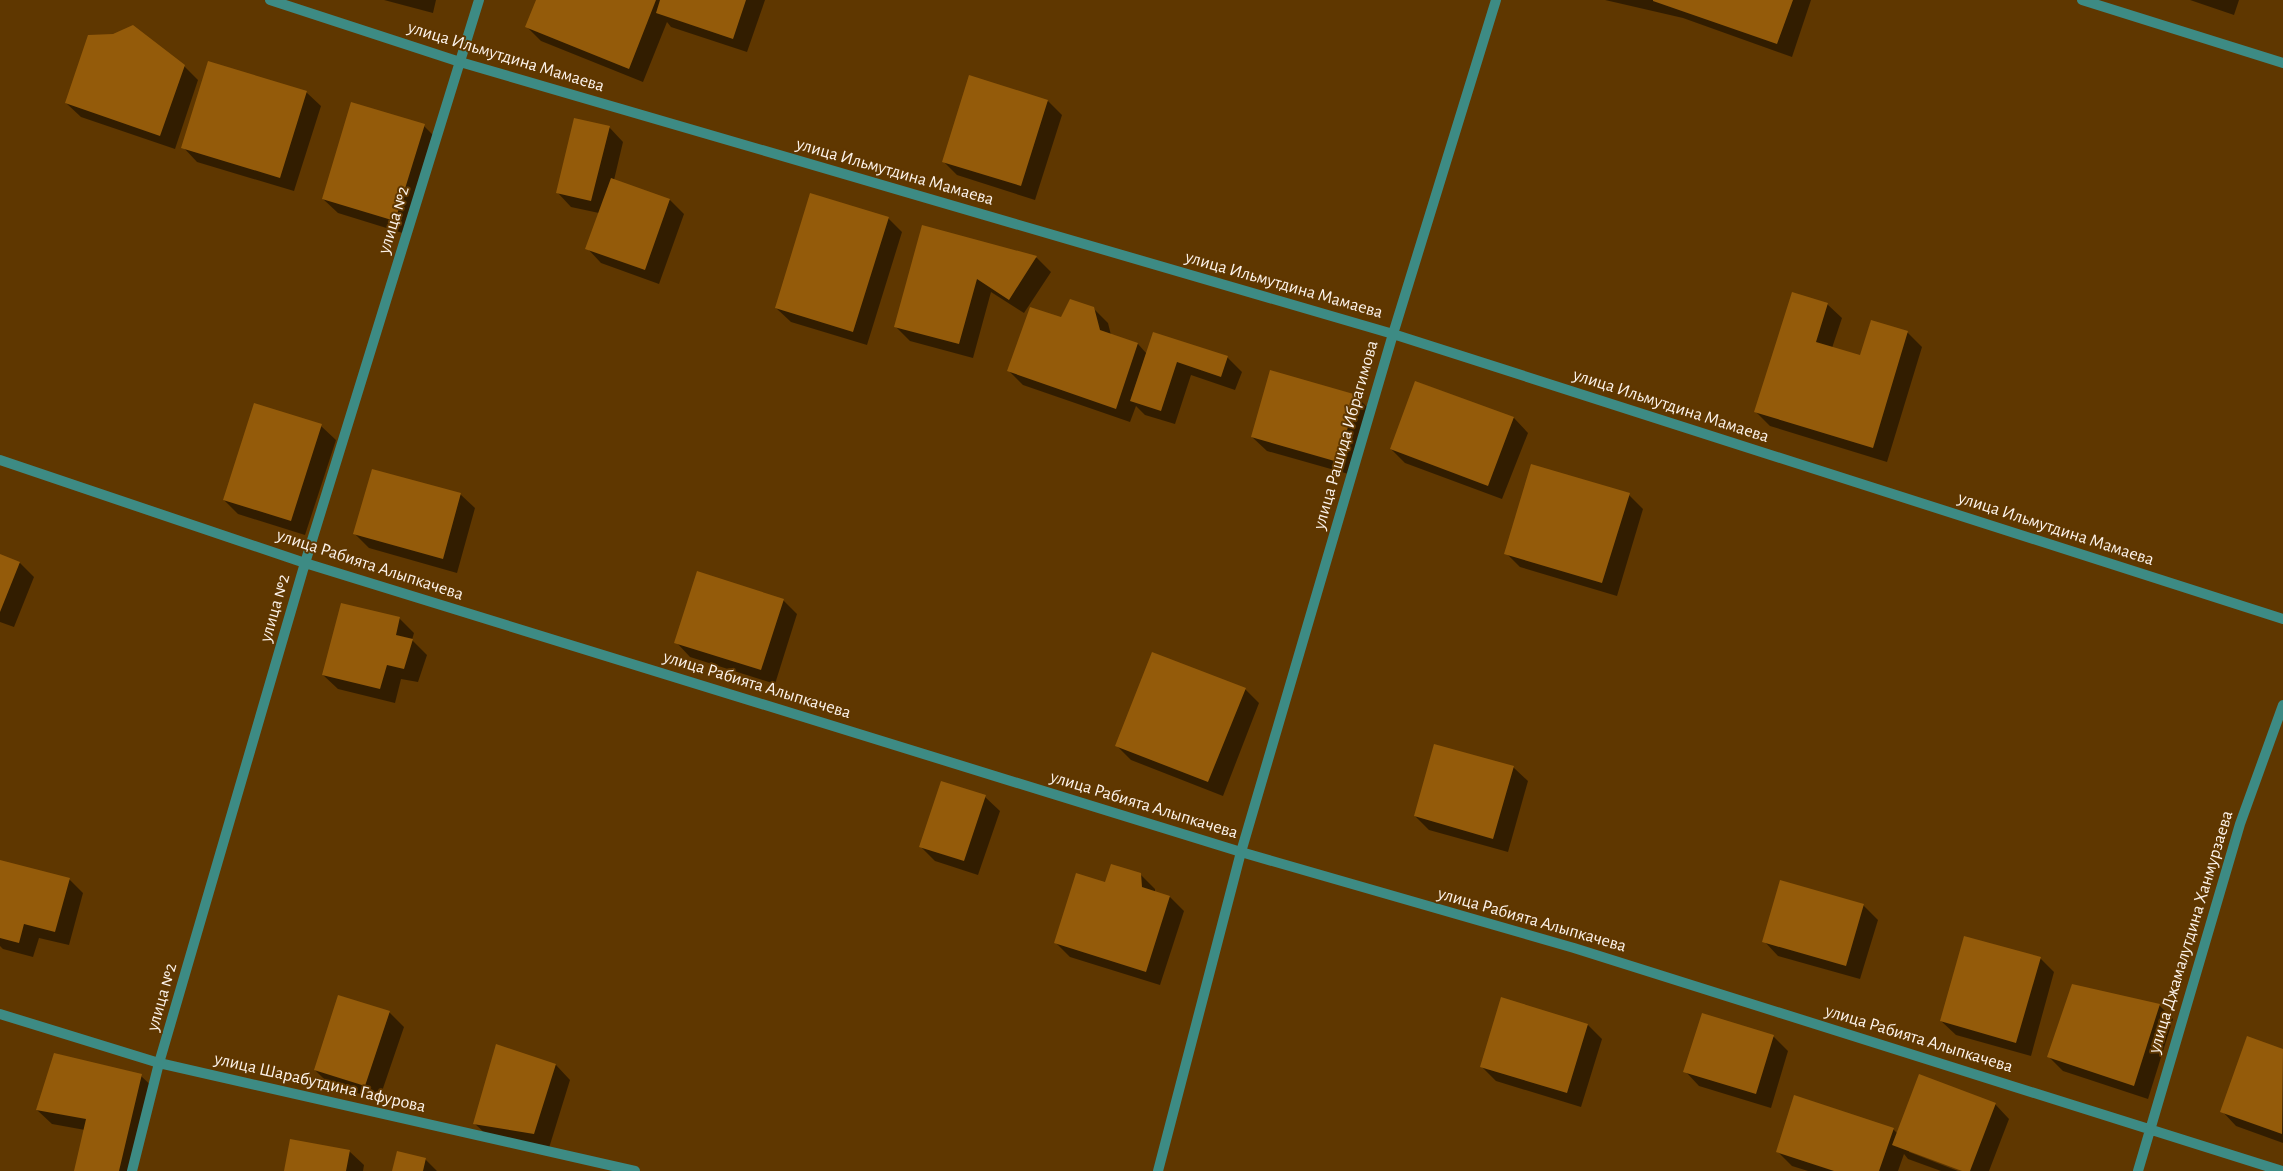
<svg xmlns="http://www.w3.org/2000/svg" width="2283" height="1171" font-family="'Alegreya Sans',sans-serif">
<style>
.shadow{fill:#0007}
.building{fill:#945b0a}
.lines{fill:none;stroke-linecap:round;stroke-linejoin:round}
.street{stroke:#3d8b84;stroke-width:10}
.labels{text-anchor:middle;dominant-baseline:central;stroke-width:4;stroke-linejoin:round;paint-order:stroke}
.street-label{font-size:18px;fill:#fcf2e9;stroke:#5f3700}
</style>
<rect width="100%" height="100%" fill="#5f3700"/>
<path class="shadow" d="M384 0H436L433 13Z
M538 0H765L747 52 671 27 667 22 643 82 541 41 527 27Z
M1605 0H1811L1792 57 1683 18Z
M2190 0H2239L2234 15Z
M184 66 198 80 175 149 81 117 66 103Z
M306 92 321 106 294 191 197 162 183 147Z
M1048 101 1062 115 1035 200 957 175 943 161Z
M424 126 438 140 409 235 338 213 323 199Z
M609 127 623 142 614 180 670 200 684 214 659 284 601 263 587 248 599 213 571 207 557 192Z
M888 218 902 232 867 345 791 322 776 308Z
M923 227 1037 258 1051 272 1024 313 991 292 973 358 910 341 895 326Z
M1827 304 1842 318 1832 348 1861 357 1871 321 1908 333 1922 347 1887 462 1770 426 1756 412Z
M1093 308 1108 323 1111 335 1138 344 1147 354 1227 357 1242 372 1235 390 1191 375 1175 424 1145 415 1136 406 1130 422 1023 385 1009 371 1061 319Z
M1416 382 1514 418 1528 433 1502 499 1405 463 1391 449Z
M1356 396 1370 410 1352 475 1267 451 1252 437Z
M321 426 336 440 305 535 238 514 224 500Z
M460 494 475 508 457 573 369 548 355 534Z
M1629 495 1643 509 1617 596 1520 567 1506 553Z
M0 555 20 563 34 577 14 627 0 622Z
M783 600 797 614 775 684 690 657 676 642Z
M399 618 414 633 412 640 427 655 418 682 401 679 395 703 338 689 323 675Z
M1245 689 1259 703 1223 796 1131 760 1117 746Z
M1513 767 1528 781 1508 852 1429 830 1415 816Z
M985 797 1000 811 978 875 935 861 921 847Z
M0 861 69 879 83 893 69 945 39 938 33 957 3 949 0 946Z
M1140 874 1155 889V892L1170 897 1184 911 1160 985 1070 957 1055 942 1106 884Z
M1863 905 1878 920 1860 979 1778 956 1764 941Z
M2040 958 2054 972 2031 1056 1956 1035 1941 1021Z
M2159 1005 2173 1019 2148 1099 2063 1071 2049 1057Z
M389 1012 404 1027 379 1100 329 1084 315 1070Z
M1703 1015 1774 1037 1788 1051 1771 1108 1699 1086 1685 1071Z
M1588 1025 1602 1039 1581 1107 1496 1081 1482 1067Z
M2247 1038 2283 1051V1143L2236 1126 2222 1111Z
M497 1046 556 1065 570 1080 549 1148 489 1137 474 1123Z
M141 1076 156 1090 136 1171H75L85 1130 52 1124 37 1110Z
M1995 1104 2009 1119 1989 1171H1965L1909 1150V1152L1958 1171H1941L1908 1159 1904 1154 1898 1171H1808L1792 1166 1777 1151 1893 1129 1898 1134Z
M349 1151 364 1165 363 1171H285Z
M425 1159 437 1171H393Z"/>
<path class="building" d="M536 0H656L629 69 525 27Z
M660 0H746L733 39 656 13Z
M1793 0 1777 44 1653 1V0Z
M133 25 185 65 160 136 65 103 88 35 113 34Z
M208 61 307 91 280 178 181 148Z
M969 75 1048 100 1021 186 942 162Z
M351 102 425 124 395 221 322 199Z
M574 118 610 126 591 201 556 193Z
M611 178 670 199 645 270 585 249Z
M810 193 889 217 853 332 775 308Z
M922 225 1037 256 1009 300 977 279 959 344 894 327Z
M1792 292 1828 303 1816 342 1860 355 1871 320 1908 331 1873 448 1754 412Z
M1070 299 1094 307 1100 330 1138 343 1116 409 1007 371 1030 307 1061 317Z
M1153 332 1228 356 1221 377 1177 362 1161 411 1130 401Z
M1270 370 1357 395 1338 462 1251 437Z
M1415 381 1514 417 1488 486 1390 449Z
M254 403 322 424 291 521 223 500Z
M1531 464 1630 493 1602 583 1504 554Z
M372 469 461 493 443 559 353 534Z
M0 554 20 562 0 612Z
M697 571 784 599 761 670 674 643Z
M341 603 400 617 396 635 413 639 404 669 387 665 380 689 322 675Z
M1152 652 1246 688 1208 782 1115 746Z
M1434 744 1514 766 1493 839 1414 816Z
M941 781 986 795 964 861 919 847Z
M0 860 70 878 55 932 24 924 19 943 0 938Z
M1111 864 1141 873 1142 887 1170 896 1146 972 1054 943 1076 873 1105 882Z
M1780 880 1864 904 1846 966 1762 942Z
M1964 936 2041 957 2016 1043 1940 1021Z
M2072 984 2160 1004 2134 1086 2047 1057Z
M338 995 390 1011 365 1086 314 1070Z
M1501 997 1588 1024 1567 1093 1480 1067Z
M1702 1013 1774 1035 1756 1094 1683 1072Z
M2247 1036 2283 1049 2282 1134 2220 1112Z
M496 1044 556 1064 534 1134 473 1124Z
M54 1053 142 1074 119 1171H74L86 1119 36 1110Z
M1919 1074 1996 1103 1970 1171H1962L1892 1145Z
M1794 1095 1894 1128 1879 1171H1834L1776 1152Z
M290 1139 350 1150 346 1171H284Z
M397 1151 426 1158 423 1171H392Z"/>
<g class="lines">
<path class="street" d="M270 0 460 62 1393 334 2283 619
M2082 0 2283 63
M0 460 305 563 1241 852 1574 948 2282 1171
M0 1014 159 1063 635 1171
M132 1171 159 1063 305 563 479 0
M1158 1171 1241 852 1393 334 1496 0
M2138 1171 2240 824 2283 705"/>
</g>
<g class="labels">
<g class="street-label">
<text transform="translate(506 57) rotate(17)">улица Ильмутдина Мамаева</text>
<text transform="translate(895 172) rotate(16)">улица Ильмутдина Мамаева</text>
<text transform="translate(394 220) rotate(-73)">улица №2</text>
<text transform="translate(1284 285) rotate(16)">улица Ильмутдина Мамаева</text>
<text transform="translate(1671 406) rotate(18)">улица Ильмутдина Мамаева</text>
<text transform="translate(1346 435) rotate(-74)">улица Рашида Ибрагимова</text>
<text transform="translate(2056 529) rotate(18)">улица Ильмутдина Мамаева</text>
<text transform="translate(370 565) rotate(18)">улица Рабията Алыпкачева</text>
<text transform="translate(275 608) rotate(-74)">улица №2</text>
<text transform="translate(757 685) rotate(17)">улица Рабията Алыпкачева</text>
<text transform="translate(1144 805) rotate(17)">улица Рабията Алыпкачева</text>
<text transform="translate(1532 920) rotate(16)">улица Рабията Алыпкачева</text>
<text transform="translate(2191 932) rotate(-73)">улица Джамалутдина Ханмурзаева</text>
<text transform="translate(162 997) rotate(-74)">улица №2</text>
<text transform="translate(1919 1039) rotate(17)">улица Рабията Алыпкачева</text>
<text transform="translate(320 1083) rotate(13)">улица Шарабутдина Гафурова</text>
</g>
</g>
</svg>
